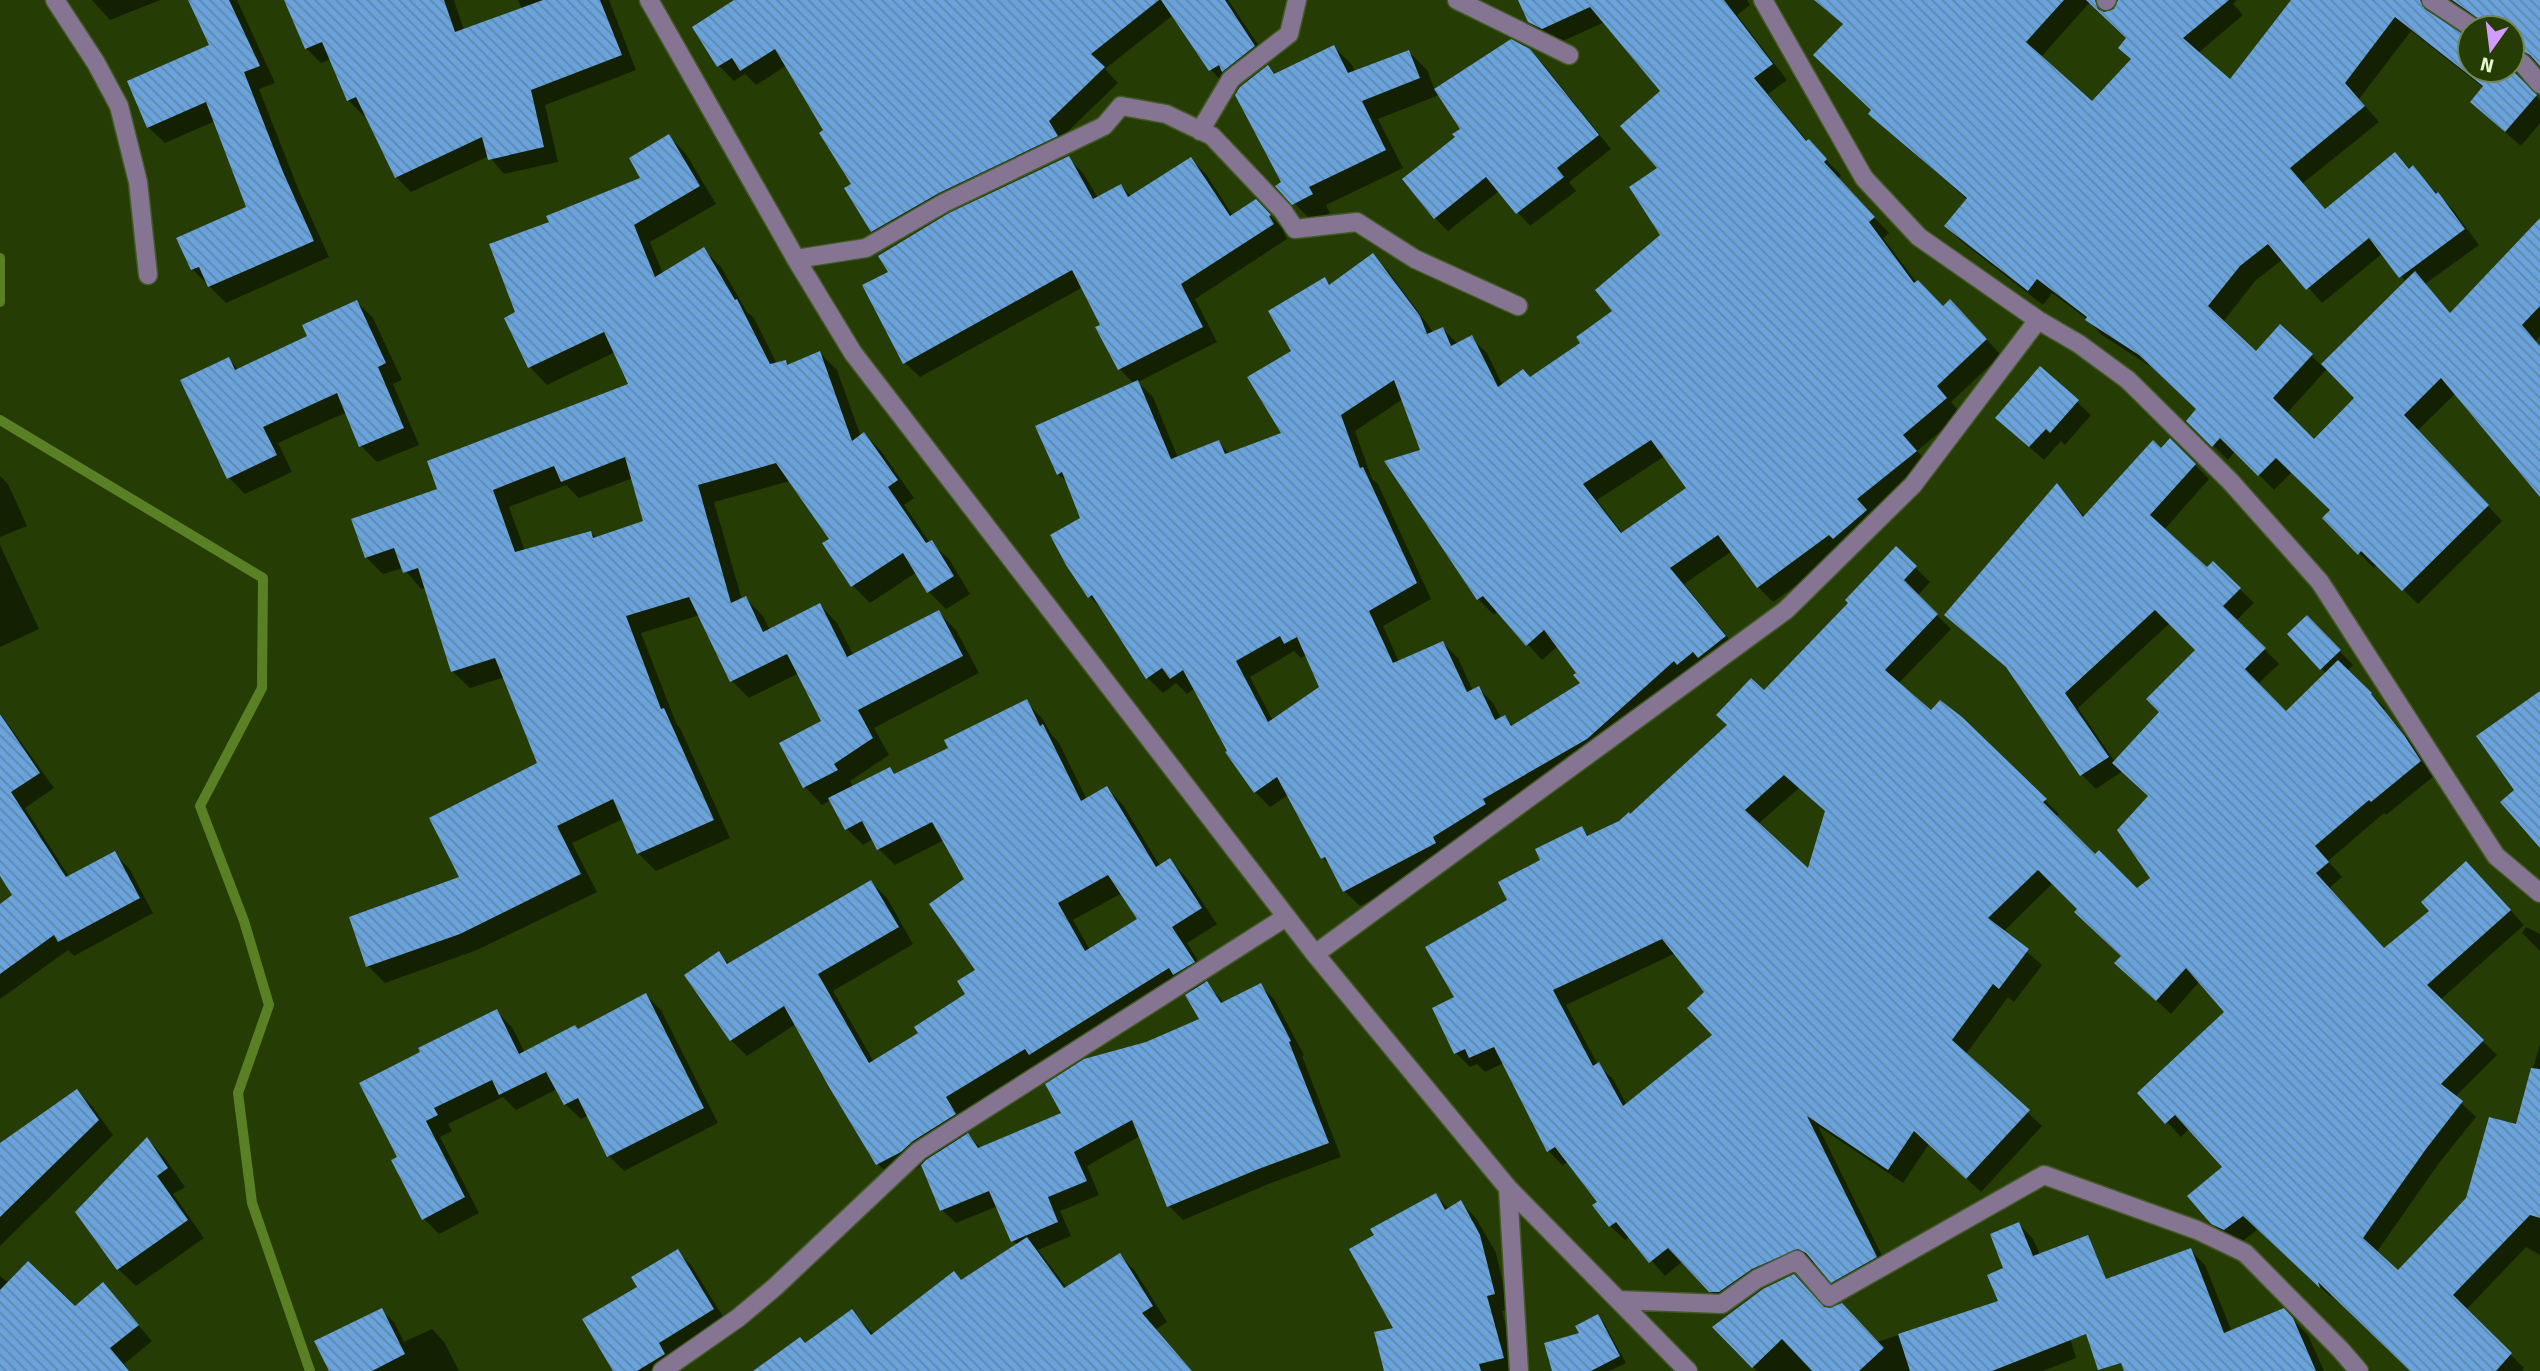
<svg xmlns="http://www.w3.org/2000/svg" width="2540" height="1371" font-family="Signika,sans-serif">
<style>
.shadow{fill:#0007;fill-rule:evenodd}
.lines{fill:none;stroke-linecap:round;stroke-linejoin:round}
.stream{stroke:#598025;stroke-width:10}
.building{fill:url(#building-back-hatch);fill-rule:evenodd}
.minor-casing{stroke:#445a26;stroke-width:21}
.minor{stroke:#857592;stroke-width:18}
</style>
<defs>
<pattern id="building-back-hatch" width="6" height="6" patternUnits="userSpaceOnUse" patternTransform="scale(1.75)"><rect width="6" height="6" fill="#6aa2db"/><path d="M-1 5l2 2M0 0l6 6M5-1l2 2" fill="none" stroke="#5f88ac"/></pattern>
</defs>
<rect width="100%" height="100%" fill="#263c05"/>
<path class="shadow" d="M92 0H160L110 20Z
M190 0H237L275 83 259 89 299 191 329 257 226 303 192 269 249 208 215 121 165 143 148 127 212 46Z
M286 0H454L464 31 522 9 518 0H609L636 70 545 105 558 162 504 174 489 156 411 192 396 177 366 115 364 116 348 100 331 59 321 63 306 48Z
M737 0H1228L1269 61 1239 85 1233 80 1225 85 1211 70 1173 15 1105 69 1118 83 1063 136 954 207 887 246 872 231 853 184 826 131 787 65 756 85 745 74 734 81 719 66 694 27Z
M1520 0H1747L1750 5 1737 15 1787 80 1768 94 1808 142 1841 175 1838 179 1889 233 1883 238 1917 283 1944 308 1966 317 2001 355 1951 402 1961 414 1917 451 1931 467 1845 550 1773 602 1758 587 1732 551 1684 584 1740 652 1450 858 1360 906 1344 891 1331 866 1323 858 1288 795 1270 807 1255 792 1227 753 1229 752 1195 688 1187 694 1176 683 1163 693 1148 678 1105 612 1090 597 1082 519 1069 484 1058 474 1134 384 1120 369 1097 328 1102 325 1083 287 920 377 905 363 890 273 1068 158 1083 173 1098 198 1121 186 1132 197 1191 159 1206 174 1233 216 1256 201 1284 230 1283 231 1287 239 1195 299 1217 342 1138 382 1153 397 1178 458 1218 442 1230 454 1283 434 1294 352 1324 279 1331 286 1373 256 1388 271 1434 333 1443 329 1458 344 1471 338 1487 353 1503 386 1531 379 1582 343 1615 312 1663 235 1660 169 1662 92 1605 22 1558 43 1545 37 1529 21ZM1403 399 1423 451 1387 462 1478 599 1494 615 1498 611 1542 660 1558 646 1578 673 1582 683 1513 726 1504 717 1501 719 1494 704 1478 688 1473 691 1458 658 1443 643 1399 662 1383 626 1431 599 1378 484 1372 479 1355 431ZM1665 456 1688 488 1623 534 1597 500ZM1294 651 1301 658 1307 655 1321 687 1273 721 1250 677Z
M1814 0H2123L2113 8 2107 18 2090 2 2041 57 2092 103 2132 60 2150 0H2237L2233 4 2243 15 2198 53 2230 81 2293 0H2540V65L2535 61 2523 60 2517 65 2516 77 2540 100V123L2521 146 2487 116 2484 88 2411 31 2359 99 2379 122 2303 183 2326 210 2395 154 2411 170 2413 168 2453 210 2479 245 2425 284 2452 315 2540 220V336L2536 341 2540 346V494L2456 393 2417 431 2502 521 2418 604 2377 564 2374 568 2324 518 2332 510 2292 472 2274 490 2235 451 2228 460 2188 421 2198 410 2156 370 2102 335 2087 319 2052 293 2043 305 1961 241 1946 226 1968 200 1885 128 1873 110 1844 25ZM2453 4 2486 28H2512V70H2470V40L2434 16 2436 9ZM2383 253 2406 282 2322 366 2311 355 2256 353 2223 322 2255 281 2283 259 2322 303ZM2328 368 2357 398 2314 442 2286 414Z
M1511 41 1529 50 1543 64 1611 149 1569 182 1576 191 1530 226 1499 191 1448 231 1435 218 1457 138 1462 129 1439 95 1378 119 1403 168 1326 205 1330 213 1312 221 1294 203 1284 183 1268 67 1276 75 1334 47 1352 65 1355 72 1409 52 1427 70 1435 90Z
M669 136 686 154 716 204 650 242 663 274 704 250 721 267 747 312 754 318 777 364 785 362 789 366 820 353 837 370 861 437 864 434 881 451 914 498 904 505 930 543 949 559 970 594 946 609 929 592 917 572 870 603 853 586 824 544 831 539 790 481 714 502 742 600 746 599 763 616 770 631 820 605 837 623 854 656 939 613 956 630 979 673 874 728 889 755 850 781 853 787 889 769 895 775 950 749 1026 702 1042 718 1051 734 1059 743 1087 800 1107 788 1123 805 1160 866 1169 860 1185 876 1217 924 1187 943 1209 978 1205 981 1224 1003 1260 985 1274 999 1304 1055 1302 1056 1341 1157 1271 1183 1183 1220 1169 1206 1140 1136 1087 1166 1099 1195 1060 1211 1071 1236 1038 1250 1067 1288 1120 1255 1135 1271 1167 1322 1155 1330 1192 1371H776L805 1345 852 1311 874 1335 1018 1245 1013 1241 998 1206 956 1223 942 1210 922 1163 924 1165 939 1155 937 1152 929 1157 918 1168 894 1180 878 1164 796 1024 747 1056 731 1040 686 975 719 954 730 965 871 882 887 898 913 944 833 991 874 1062 920 1034 968 995 978 970 966 879 944 840 895 865 879 849 873 839 863 845 847 829 831 800 822 805 805 787 782 744 824 721 799 673 749 698 732 681 700 615 641 633 676 723 680 728 730 838 656 871 638 853 623 819 572 843 597 892 477 950 385 983 368 966 461 878 540 764 505 677 470 688 452 671 426 588 421 589 403 568 383 574 366 557 440 490 630 385 615 352 547 385 530 367 506 319 517 313 551 223 643 179ZM633 478 645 522 597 538 591 533 525 551 509 507 566 485 579 498ZM1122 893 1139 920 1090 950 1073 920ZM1185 984 1193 992 1202 1020 1063 1114 981 1148 966 1133 971 1130 961 1114Z
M357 302 373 318 402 380 393 384 419 445 377 462 361 446 347 412 278 443 292 472 245 494 229 478 228 359 239 370 309 336Z
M2077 402 2091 415 2065 445 2061 441 2044 460 2011 431Z
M2171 441 2209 479 2164 530 2207 569 2213 563 2254 603 2236 621 2279 664 2258 684 2286 713 2327 674 2289 635 2307 618 2353 665 2347 671 2385 708 2384 710 2418 751 2434 776 2386 815 2384 813 2328 861 2342 877 2329 888 2384 950 2481 878 2524 925 2440 1000 2497 1055 2455 1097 2476 1117 2439 1163 2376 1253 2398 1273 2468 1199 2517 1127 2540 1044V1255L2526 1247 2466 1310 2524 1368 2522 1371H2412L2330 1292 2332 1298 2258 1229 2239 1244 2227 1238 2212 1223 2224 1168 2189 1129 2181 1137 2139 1093 2227 1013 2200 981 2171 1014 2131 977 2123 956 2053 883 2003 932 2042 965 2014 1002 2008 997 1966 1054 2042 1126 1981 1192 1929 1144 1903 1183 1818 1126 1890 1272 1847 1296 1816 1263H1808L1766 1283 1725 1306 1683 1261 1665 1276 1630 1236 1625 1240 1610 1226 1599 1202 1568 1162 1562 1165 1548 1150 1504 1063 1485 1072 1477 1064 1470 1067 1456 1053 1457 997 1510 900 1542 861 1582 829 1590 837 1631 816 1764 692 1850 603 1896 549 1930 582 1917 596 1951 629 1898 684 1931 713 1961 718 2059 814 2055 817 2084 846 2137 890 2152 878 2150 797 2123 771 2096 789 2082 775 2011 672 1946 614 2057 486 2085 517ZM2170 623 2198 650 2161 712 2115 762 2078 708ZM1799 788 1826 811 1809 871 1758 824ZM1676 953 1707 992 1715 1035 1627 1105 1613 1079 1598 1065 1566 1005Z
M0 476 8 484 27 526 0 537Z
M0 545 39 629 0 647Z
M0 713 54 788 25 808 70 878 114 854 129 868 153 913 74 956 68 950 0 999V907L15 896 0 873Z
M2526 927 2540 934V951L2522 933Z
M646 995 661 1010 718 1123 624 1171 609 1156 589 1115 581 1119 565 1104 557 1089 516 1110 503 1097 448 1124 452 1131 440 1137 479 1213 439 1234 423 1218 399 1158 497 1012 512 1027 525 1053 579 1031Z
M77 1091 92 1106 113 1135 0 1246V1145Z
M147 1139 164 1157 185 1187 173 1194 204 1238 136 1286 118 1269Z
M1435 1195 1449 1209 1461 1203 1476 1218 1496 1253 1509 1310 1502 1311 1518 1371H1386L1395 1329 1376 1236Z
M2019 1224 2033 1239 2046 1268 2050 1272 2076 1358 2043 1371H1757L1714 1327 1823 1307 1877 1342 2000 1302 2005 1269Z
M2190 1250 2205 1265 2232 1332 2283 1310 2308 1335 2324 1371H2126Z
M677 1251 691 1265 727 1323 673 1371H615L639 1288Z
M0 1276 9 1283 75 1308 103 1285 152 1341 124 1364 129 1371H0Z
M381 1310 394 1322 404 1342 432 1329 444 1342 459 1371H331Z
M1597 1316 1604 1323 1626 1363 1609 1371H1554Z"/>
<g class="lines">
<path class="stream" d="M0 258V302
M0 420 263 578 262 688 200 806 244 921 269 1005 238 1093 252 1203 310 1371"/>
</g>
<path class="building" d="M188 0H229L260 66 244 72 283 172 314 241 208 287 199 267 191 270 176 238 246 207 206 102 147 128 127 81 209 45Z
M284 0H444L455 32 543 0H600L622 55 531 90 544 147 488 160 482 137 395 178 356 97 347 101 322 42 305 49Z
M734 0H1159L1091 54 1105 67 1049 121 1058 136 939 193 871 232 844 188 851 184 819 133 823 130 775 49 740 71 732 58 717 67 692 27Z
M1161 0H1225L1255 46 1222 72 1219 65 1209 71Z
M1518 0H1724L1773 64 1754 78 1806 141 1809 139 1827 159 1824 162 1875 217 1869 222 1914 283 1918 280 1943 306 1950 299 1987 339 1937 386 1947 398 1903 435 1917 451 1857 499 1867 510 1833 539 1829 535 1757 588 1718 535 1670 568 1726 636 1698 658 1693 652 1677 665 1674 661 1587 739 1483 799 1486 804 1433 837 1436 843 1343 892 1325 857 1321 859 1277 777 1254 793 1225 752 1227 751 1183 670 1170 679 1162 668 1146 679 1092 595 1088 598 1066 565 1050 535 1080 518 1062 472 1057 475 1035 426 1138 380 1171 459 1219 440 1225 454 1281 433 1247 377 1291 351 1268 311 1325 277 1329 285 1373 253 1420 316 1427 334 1443 327 1451 346 1472 335 1498 387 1523 369 1530 377 1580 343 1576 337 1612 311 1595 290 1660 235 1629 187 1657 168 1620 126 1660 91 1590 7 1542 29 1528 22ZM1394 380 1420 450 1384 461 1477 600 1483 596 1526 646 1544 630 1576 673 1573 675 1580 683 1511 726 1505 715 1495 720 1479 686 1467 692 1443 641 1393 663 1369 611 1417 583 1363 467 1360 468 1341 415ZM1651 440 1686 488 1621 533 1583 484ZM1280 636 1284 644 1297 637 1319 687 1268 722 1236 661Z
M1814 0H2064L2026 42 2092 101 2131 59 2118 48 2126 38 2086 0H2095L2098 9 2104 12 2114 9 2118 0H2229L2183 38 2230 79 2291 0H2420L2425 9 2470 39V70H2512L2537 95 2505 132 2470 102 2483 86 2395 17 2345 83 2365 106 2290 168 2325 209 2395 152 2409 169 2413 165 2436 194 2438 192 2465 229 2399 278 2369 238 2306 290 2268 244 2240 266 2208 306 2256 351 2280 324 2313 354 2273 398 2314 439 2354 398 2321 364 2415 271 2450 313 2540 218V306L2522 325 2540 346V497L2441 378 2404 415 2489 505 2402 591 2361 551 2358 555 2322 518 2330 510 2276 458 2258 476 2220 438 2212 447 2186 421 2196 409 2139 355 2085 320 2087 317 2037 279 2028 291 1944 226 1967 198 1868 114 1871 110 1813 55 1843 24Z
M2452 0H2540V66L2530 55 2512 45V28H2484L2479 19Z
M1511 39 1530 49 1599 135 1557 168 1564 177 1516 214 1486 177 1434 219 1402 179 1455 137 1452 134 1460 129 1434 89Z
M1334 45 1348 73 1409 50 1420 78 1362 101 1386 150 1309 187 1313 194 1292 205 1275 186 1281 182 1235 95 1240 87 1268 65 1274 74Z
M669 134 700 186 634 225 655 277 704 247 735 300 737 299 770 364 786 360 787 365 820 351 852 441 864 432 898 480 888 487 926 543 932 540 954 576 927 593 903 553 851 587 822 543 829 539 776 463 698 485 731 603 746 596 763 632 820 603 847 657 939 610 963 656 858 710 873 738 834 764 838 770 803 788 779 743 821 721 787 654 730 682 689 597 626 616 661 709 664 708 714 820 637 854 613 799 557 826 581 874 460 934 366 967 349 917 459 877 429 818 537 763 495 658 451 672 418 568 403 573 394 548 365 558 351 519 437 489 427 461 628 384 604 332 528 368 504 318 515 312 489 244 549 222 546 216 640 178 629 158ZM625 457 643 521 593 538 591 531 515 552 493 490 554 466 561 482Z
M1069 156 1093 199 1121 184 1128 197 1191 157 1230 216 1256 199 1271 215 1269 216 1274 224 1181 284 1203 327 1118 370 1095 327 1100 325 1072 270 903 364 862 285 888 272 878 256 949 213Z
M357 300 386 363 378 367 404 428 359 447 337 393 263 427 277 455 227 479 180 380 229 357 235 370 307 336 302 325Z
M2040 366 2079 400 2050 433 2046 429 2029 447 1995 418Z
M2170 438 2196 464 2150 515 2207 567 2213 561 2241 588 2223 606 2266 648 2245 669 2286 711 2338 660 2372 693 2371 694 2404 735 2421 761 2371 802 2369 800 2315 846 2329 862 2316 873 2384 948 2429 911 2421 902 2466 861 2511 910 2427 985 2484 1040 2441 1084 2463 1101 2426 1149 2363 1238 2398 1270 2466 1198 2489 1117 2516 1124 2531 1068 2540 1069V1218L2530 1215 2453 1295 2512 1353 2496 1371H2410L2318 1282 2320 1288 2243 1216 2224 1230 2211 1224 2187 1196 2222 1167 2175 1115 2165 1124 2137 1093 2224 1012 2186 968 2156 1001 2114 963 2121 956 2074 912 2077 909 2038 870 1988 918 2029 949 1999 989 1993 984 1952 1040 2030 1110 1966 1179 1914 1131 1888 1170 1807 1116 1877 1257 1831 1283 1806 1253 1798 1249 1752 1269 1719 1292H1709L1668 1248 1649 1263 1616 1222 1609 1227 1592 1205 1597 1202 1555 1147 1547 1152 1494 1047 1469 1058 1465 1049 1454 1054 1432 1008 1454 997 1425 947 1507 900 1498 882 1540 860 1535 849 1582 826 1587 836 1619 821 1629 812 1630 814 1727 725 1716 715 1751 678 1764 690 1848 603 1845 600 1896 546 1917 566 1904 580 1938 614 1885 670 1931 710 1940 700 1962 717 2047 799 2043 802 2095 854 2099 850 2137 888 2150 878 2117 830 2148 796 2112 763 2159 712 2146 699 2195 650 2155 610 2065 693 2109 757 2080 776 2006 667 1944 615 2057 483 2083 517 2153 440 2161 448ZM1784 775 1825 811 1808 868 1745 810ZM1662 939 1704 992 1687 1008 1712 1035 1623 1106 1599 1062 1593 1066 1553 990Z
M2307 615 2341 650 2320 670 2287 634Z
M2540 691V848L2500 802 2514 790 2476 736Z
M1027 699 1040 726 1043 724 1081 801 1107 786 1156 867 1170 858 1202 908 1172 927 1195 962 1173 975 1169 968 1029 1055 1025 1049 946 1097 956 1114 913 1141 901 1152 876 1165 829 1087 784 1006 730 1041 684 975 719 951 727 964 871 880 899 927 818 974 869 1063 918 1033 914 1027 965 994 957 981 975 970 929 904 964 879 932 822 877 850 862 821 845 830 828 798 890 767 894 774 948 748 944 740ZM1108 875 1137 919 1085 951 1058 903Z
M0 714 40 773 11 792 66 877 115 851 140 898 58 942 54 935 0 974V904L12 895 0 876Z
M1207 981 1221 1003 1261 983 1291 1041 1289 1042 1329 1143 1256 1170 1167 1207 1132 1120 1074 1152 1087 1181 1048 1197 1058 1222 1011 1242 989 1191 940 1211 921 1165 926 1160 968 1133 978 1148 1061 1113 1045 1084 1084 1059 1146 1042 1199 1019 1185 995Z
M646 993 704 1108 607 1157 578 1098 564 1105 546 1072 499 1095 492 1080 434 1108 438 1115 426 1121 465 1197 422 1220 391 1160 397 1157 359 1083 420 1052 418 1048 497 1009 519 1054 575 1025 578 1029Z
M77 1089 99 1120 0 1217V1143Z
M147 1137 168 1168 157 1176 188 1220 117 1270 75 1212Z
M1436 1193 1445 1210 1461 1200 1480 1235 1495 1294 1487 1296 1504 1358 1479 1364 1481 1371H1384L1374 1332 1393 1328 1349 1249 1374 1235 1370 1229Z
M2019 1222 2033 1256 2088 1235 2106 1279 2191 1248 2224 1333 2284 1308 2293 1318 2316 1371H2124L2121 1363 2098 1370 2086 1334 1992 1371H1910L1898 1334 1998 1301 1987 1275 2003 1268 1990 1234Z
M1027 1237 1064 1288 1120 1253 1153 1306 1142 1313 1192 1371H753L800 1337 805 1343 852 1309 871 1335 954 1271 961 1280Z
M678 1249 714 1309 659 1343 665 1354 637 1371H613L582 1319 637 1287 631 1277Z
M28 1261 75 1306 103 1282 139 1325 110 1348 129 1371H0V1290Z
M1794 1274 1824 1307 1830 1308 1842 1303 1884 1348 1859 1371H1812L1782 1339 1752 1368 1712 1327 1763 1289Z
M382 1308 405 1354 372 1371H329L314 1341Z
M1598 1314 1620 1356 1591 1371H1552L1544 1343 1579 1333 1575 1326Z"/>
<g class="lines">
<defs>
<path id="minor" d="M55 0 96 63 119 106 138 182 148 275
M649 0 796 259 853 353 1315 954 1508 1188 1688 1371
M1457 0 1569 55
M1763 0 1864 178 1919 237 2038 320 2079 344 2128 380 2230 481 2320 582 2496 856 2540 893
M2431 0 2473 28
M2106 1 2107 0
M2512 56 2523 64 2540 84
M1200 131 1231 79 1289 34 1297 0
M796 259 866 248 944 203 1104 126 1121 106 1166 114 1212 136 1283 211 1295 229 1357 222 1415 259 1518 306
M1315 954 1786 610 1913 485 2038 320
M1508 1188 1519 1371
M1618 1300 1722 1304 1757 1279 1797 1260 1829 1297 2044 1175 2197 1230 2245 1253 2340 1349 2359 1371
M662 1371 738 1318 775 1287 919 1151 1286 917"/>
</defs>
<use href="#minor" class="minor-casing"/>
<use href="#minor" class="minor"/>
</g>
<g transform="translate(2491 49) rotate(194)"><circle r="33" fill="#263c05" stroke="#728757" stroke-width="2"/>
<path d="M0-5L12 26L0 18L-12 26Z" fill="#d39cfc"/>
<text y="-10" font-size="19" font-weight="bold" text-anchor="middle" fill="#e4f7d3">N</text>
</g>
</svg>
